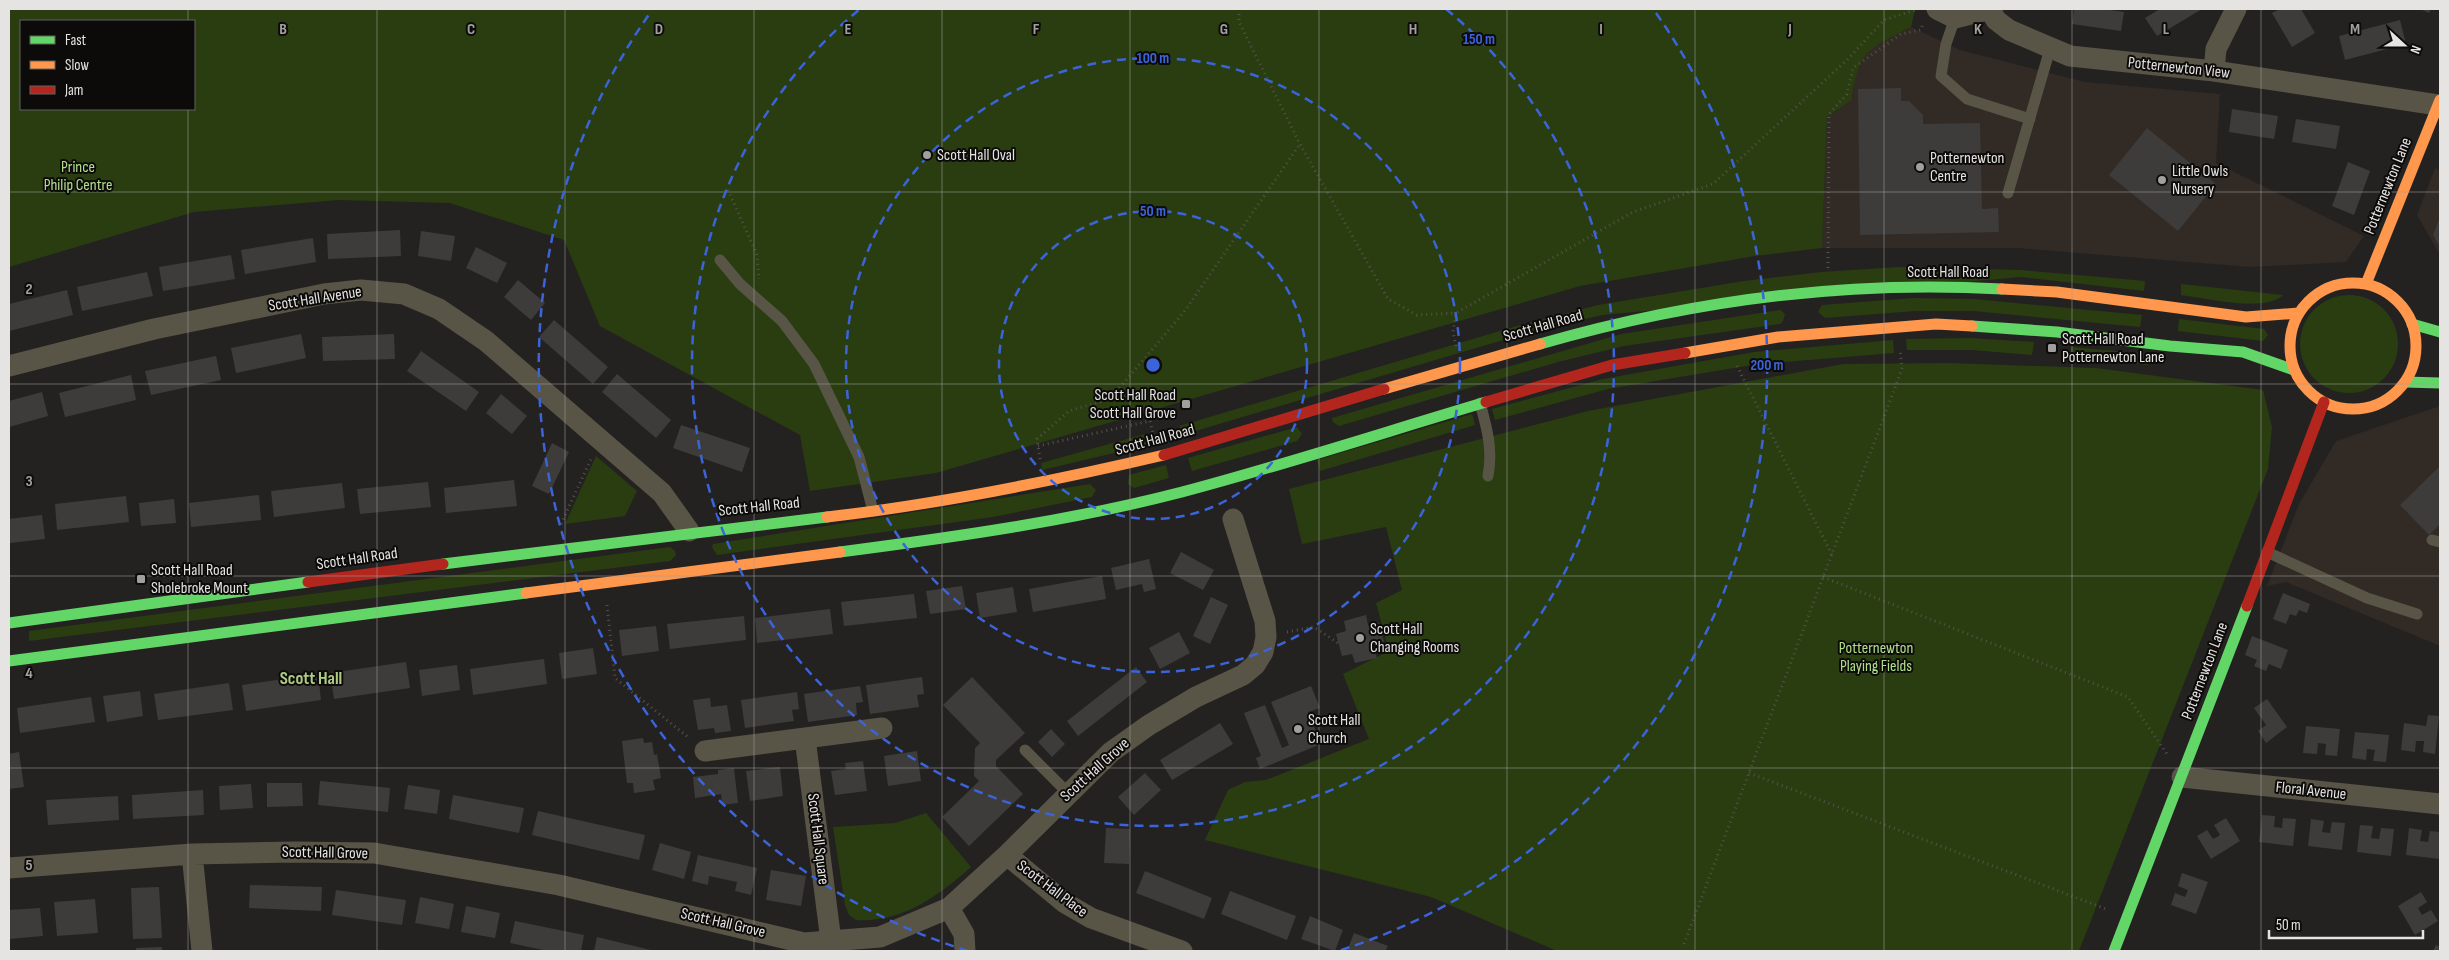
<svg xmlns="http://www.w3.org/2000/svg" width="2449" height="960" font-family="'Sofia Sans Condensed',sans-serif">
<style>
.built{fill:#312a25}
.green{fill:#293d11;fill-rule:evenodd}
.building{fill:#3d3c3b}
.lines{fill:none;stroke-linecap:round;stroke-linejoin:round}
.path{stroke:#555249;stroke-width:3;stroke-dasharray:1 4;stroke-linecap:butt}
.lane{stroke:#585446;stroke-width:11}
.street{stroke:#585446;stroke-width:21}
.fast{stroke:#63d668;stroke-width:11}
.slow{stroke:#ff974d;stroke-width:11}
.jam{stroke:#b3261e;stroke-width:11}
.grid{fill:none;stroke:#a1a09e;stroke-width:1;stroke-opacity:0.55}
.ring{fill:none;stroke:#3b64da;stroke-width:2.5;stroke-dasharray:9 6}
.poi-dot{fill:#a1a09e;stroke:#0c0b0a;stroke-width:2}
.labels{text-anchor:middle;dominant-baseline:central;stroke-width:4;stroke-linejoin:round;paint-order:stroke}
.street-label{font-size:16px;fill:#e5e4e2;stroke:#0c0b0a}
.poi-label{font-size:16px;fill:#e5e4e2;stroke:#0c0b0a;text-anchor:start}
.park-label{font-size:16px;fill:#b2e08a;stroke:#0c0b0a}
.neighbourhood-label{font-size:18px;font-weight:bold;fill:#b0cb83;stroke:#0c0b0a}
.grid-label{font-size:16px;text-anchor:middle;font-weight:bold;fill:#a1a09e;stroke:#0c0b0a;stroke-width:4;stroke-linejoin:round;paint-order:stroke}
.centre{fill:#3b64da;stroke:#0c0b0a;stroke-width:2.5}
.ring-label{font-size:15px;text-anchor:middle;font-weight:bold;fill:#3b64da;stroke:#0c0b0a;stroke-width:4;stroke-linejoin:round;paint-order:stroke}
</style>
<rect width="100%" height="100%" fill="#232221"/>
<path class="built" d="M1911 27 1960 50 2085 82 2220 94 2216 163 2364 236 2346 262 2250 267 2018 248H1822L1827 117 1852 100 1856 73 1868 50Z
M2435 168 2440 170V255L2417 215Z
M2440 406V646L2286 582 2267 586 2299 504 2336 441Z"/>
<path class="green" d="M9 9H1915L1911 27C1868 50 1859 49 1852 100L1827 117 1822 248 1755 256 1580 286 936 473 810 491 800 435 600 326 564 240 450 203 339 200 194 212 9 267ZM21 21H194V109H21Z
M1899 267 2021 270 2145 281 2144 291 2021 277 1602 315 1520 335 1182 435 1179 426 1517 326 1598 305 1744 281 1822 272Z
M2181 284 2283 295C2266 313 2205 298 2181 295Z
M2300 344a49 49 0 1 1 98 0a49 49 0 1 1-98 0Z
M1913 298 1974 299 2142 315 2140 327 1973 311H1915L1825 318 1818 312 1822 305Z
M1780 310 1785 314 1783 321 1780 324 1624 346 1558 362 1339 426 1333 422 1332 418 1621 334Z
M2179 319 2264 329 2268 335 2263 341 2178 331Z
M1970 338 2034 342 2032 355 1971 350H1907L1906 339Z
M1893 340 1894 353 1758 364 1608 389 1495 420 1492 409 1603 379 1754 352Z
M2071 347 2150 354 2148 365 2070 357Z
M1948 363 2096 368 2263 390 2272 427 2268 469 2079 951H1557L1431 897 1205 840 1228 790 1245 782 1266 780 1369 739 1343 674 1389 651 1376 603 1402 590 1386 527 1302 544 1289 489 1588 411 1843 364Z
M1472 414 1475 425 1320 471 1317 460Z
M1297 427 1302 434 1297 441 1192 471 1188 458Z
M1145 434 1148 445 1042 470 1041 463Z
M596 456 637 491 625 516 565 524Z
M1166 465 1169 478 1134 488 1128 484 1129 475Z
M1090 484 1096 490 1092 497 993 517 717 555 712 547 713 544Z
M670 547 675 551 676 555 670 561 29 641V631Z
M926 813 971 867C938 896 902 923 856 920L849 915 845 905 833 827 895 823Z"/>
<path class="building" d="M2074 9H2103L2124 12 2121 31 2072 24Z
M2160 9H2202L2157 36 2145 18Z
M2280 9H2301L2315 33 2292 47 2272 13Z
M2420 9H2431L2429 13Z
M2400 20 2406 44 2345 60 2339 36Z
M1901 88V101H1909L1923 115V124L1980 123 1982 209 1998 208 1999 232 1860 235 1858 89Z
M2232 109 2278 116 2274 139 2229 132Z
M2296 119 2340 126 2336 149 2292 142Z
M2147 128 2216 184 2178 231 2109 175Z
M2348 162 2370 171 2354 215 2332 206Z
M2440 217V247L2433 235Z
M400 230 401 256 328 259 327 234Z
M421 231 455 236 451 261 418 256Z
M313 238 316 262 245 274 241 250Z
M476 247 507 263 497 283 466 268Z
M231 255 235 279 163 291 159 267Z
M147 272 153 296 82 311 77 287Z
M518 280 545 303 531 320 504 297Z
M67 290 73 315 9 331V304Z
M554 320 608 367 593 384 539 337Z
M301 334 306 358 236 373 231 348Z
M394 334 395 359 323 361 322 337Z
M421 351 479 392 466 411 407 371Z
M216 356 221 380 151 395 145 371Z
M617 374 671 420 656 438 602 392Z
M131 375 136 400 65 417 59 393Z
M42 392 48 416 9 427V401Z
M501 394 527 416 512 434 486 413Z
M681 425 750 448 742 472 673 448Z
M552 443 569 452 549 494 532 486Z
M2440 466V524L2429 535 2400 505Z
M514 480 517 506 446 513 444 488Z
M428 482 431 507 360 514 357 489Z
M342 483 345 508 274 517 271 491Z
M259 495 261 520 191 527 189 503Z
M126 496 129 522 57 530 55 504Z
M174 499 176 523 141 526 139 503Z
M42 515 45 539 10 543 9 519Z
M1181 552 1214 570 1203 590 1170 573Z
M1149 559 1156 589 1144 592 1142 584 1116 590 1111 568Z
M1102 576 1106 599 1033 612 1029 589Z
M962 586 966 609 930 614 926 591Z
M1013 587 1017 612 980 618 976 593Z
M2283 593 2310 604 2307 613 2299 610 2296 616 2290 614 2286 624 2273 619Z
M914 594 917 618 844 626 841 602Z
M1211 597 1228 605 1210 644 1193 636Z
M830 609 833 634 757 643 755 618Z
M1366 615 1368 625 1379 623 1385 645 1374 648 1377 658 1355 663 1352 654 1342 656 1336 634 1346 631 1344 621Z
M744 616 746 640 670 649 667 624Z
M656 626 659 651 622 656 619 630Z
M1179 632 1190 653 1160 669 1149 648Z
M2252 636 2288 650 2281 669 2269 664 2266 671 2254 666 2257 660 2245 655Z
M593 648 597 674 562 679 559 653Z
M544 659 547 684 473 695 470 669Z
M406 662 410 688 334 699 330 673Z
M457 665 460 690 422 696 419 670Z
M1136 667 1147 682 1078 736 1067 721Z
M318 674 321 700 246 711 242 685Z
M922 677 924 694 917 695 919 707 870 714 866 685Z
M972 677 1025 733 996 760V766L1023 794 969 846 942 817 979 781 974 776 975 748 980 743 943 705Z
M229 683 233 710 158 720 154 694Z
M860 686 863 702 856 703 857 715 808 722 804 694Z
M1311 686 1320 708 1308 712 1321 744 1260 769 1256 758 1261 756 1244 713 1265 705 1282 748 1289 745 1271 702Z
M140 691 143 716 107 722 103 696Z
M797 692 799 709 792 710 794 721 745 728 741 700Z
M91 697 95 722 20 733 17 708Z
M710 698 711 707 727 705 731 731 715 733 714 728 698 730 693 700Z
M2267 699 2287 727 2266 743 2258 731 2266 725 2254 708Z
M2428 715 2439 716 2435 754 2423 752 2424 741H2416L2415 752 2401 750 2404 723 2426 726Z
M1220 723 1233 744 1172 780 1160 760Z
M2306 726 2340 729 2337 756 2325 755 2326 744 2318 743 2317 754 2303 753Z
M1051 729 1065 744 1052 757 1038 742Z
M2355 732 2389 735 2386 762 2373 761 2375 750 2367 749 2366 760 2352 758Z
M643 738 644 743 652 742 654 755 657 754 661 778 653 780 655 790 634 793 633 783H627L622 741Z
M917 751 921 781 888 786 884 756Z
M19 752 24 787 9 789V754Z
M863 761 867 791 835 795 831 771 846 769 845 763Z
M780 767 783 796 750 801 746 771Z
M734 768 738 803 722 805 721 794 695 798 693 777 718 774V770Z
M1145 773 1161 790 1134 815 1118 797Z
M320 781 390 788 388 812 318 805Z
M267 783H302L303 806 267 807Z
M251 784 253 808 220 810 219 786Z
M408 785 440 790 437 814 404 809Z
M203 790 204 815 133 819 132 795Z
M453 795 524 808 519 833 449 819Z
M118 796 119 820 48 825 46 800Z
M538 811 645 835 639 860 532 835Z
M2262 815 2275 816 2274 827 2282 828 2283 818 2296 819 2293 846 2259 842Z
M2226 818 2240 841 2211 859 2197 836 2207 830 2213 839 2217 837 2220 835 2214 825Z
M2311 819 2324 821 2322 832 2330 833 2332 822 2345 823 2342 850 2308 846Z
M2360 825 2373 826 2371 838 2379 839 2381 828 2394 829 2391 856 2357 852Z
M1106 828 1130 829 1129 864 1104 863Z
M2409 828 2422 830 2420 841 2428 842 2430 831 2440 832V859L2406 855Z
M660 843 691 852 684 879 652 870Z
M698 855 757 868 751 895 735 891 737 882 709 876 708 885 692 881Z
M771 870 806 876 801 906 766 900Z
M1145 871 1212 898 1204 919 1136 893Z
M2182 873 2208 882 2196 914 2171 905 2175 893 2185 897 2188 890 2178 886Z
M250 885 322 887 321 911 249 908Z
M159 887 162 938 133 939 131 888Z
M336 890 406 900 402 925 332 915Z
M1230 891 1296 916 1287 940 1221 914Z
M2421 892 2427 902 2418 908 2422 915 2431 910 2438 921 2415 935 2398 906Z
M420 897 454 904 449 929 415 923Z
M95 899 98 933 57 936 54 902Z
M466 906 500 913 495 938 461 932Z
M40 908 43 936 9 939V910Z
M1310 916 1343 930 1335 951 1301 939Z
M515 921 584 935 581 951H548L510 943Z
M1354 933 1388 946 1385 951H1347Z
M597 937 655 951H594Z
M2436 945 2440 947V951H2433Z
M162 947V951H136V948Z"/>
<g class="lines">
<path class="path" d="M1239 9V22L1300 144 1388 299 1417 315 1456 313
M728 190 757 255 759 279
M1828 268 1829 114 1847 94 1853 68 1901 34 1921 30 1923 23
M1456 346 1453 332 1456 313 1633 212 1713 184 1848 59 1884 20 1918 9
M1737 366 1832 555
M1038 446 1150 421 1153 433
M1040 459 1037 439 1069 411 1110 399 1184 312 1300 144
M561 524 591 459
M1823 577 2128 697 2167 754
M607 605 615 678 689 738
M1287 632 1314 627 1338 643
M1749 773 2106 909
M1684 944 1893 393 1902 368 1900 349"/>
<path class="lane" d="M1955 18 1946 44 1941 76 1967 99 2030 119
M2008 193 2050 49
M720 260 740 284 782 321 814 364 859 457 873 511
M1480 403C1487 428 1493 450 1488 476
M2432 540 2440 542
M2267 552 2367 598 2417 614
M1025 750 1068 793"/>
<path class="street" d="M1937 9 1955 18 1990 9 1996 20 2009 30 2070 56 2214 71 2438 105
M2214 71 2216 49 2236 9
M9 366 154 329 324 294 361 290 404 294 439 309 486 341 662 493 689 531
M805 738 831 941
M705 751 882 728
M2182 777 2440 804
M192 854 202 951
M1007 855 1065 903 1091 918 1182 951
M9 868 192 854 293 852 374 853 559 885 804 943 880 937 949 908 1007 855 1111 752 1149 725 1196 697 1243 675 1255 665 1263 652 1266 637 1265 621 1233 519
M949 908 964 934 965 951"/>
<path class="fast" d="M2412 324 2440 332
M1972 326 2057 332 2170 346 2243 352 2294 370
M1540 344C1689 301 1847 280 2002 289
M2405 382 2440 383
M840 552C955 537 1070 521 1182 492 1284 465 1385 432 1486 402
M443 564 827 517
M9 623 308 582
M9 661 526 593
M2114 951 2247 606"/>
<path class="slow" d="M2290 346a63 63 0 1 1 126 0a63 63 0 1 1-126 0Z
M2366 284 2440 100
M2002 289 2057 292 2246 317 2299 313
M1685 353 1778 337 1936 324 1972 326
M1384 389 1540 344
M827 517C941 504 1053 481 1164 455
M526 593 840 552"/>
<path class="jam" d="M1486 402 1612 365 1685 353
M1164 455 1384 389
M308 582 443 564
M2247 606 2324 402"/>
</g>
<path class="grid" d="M188 9V21M377 9V951M565 9V951M754 9V951M942 9V951M1130 9V951M1319 9V951M1507 9V951M1695 9V951M1884 9V951M2072 9V951M2261 9V951M188 109V951M9 192H2440M9 384H2440M9 576H2440M9 768H2440"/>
<g class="ring">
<circle cx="1153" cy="365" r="154"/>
<circle cx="1153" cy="365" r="307"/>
<path d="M1446 9A461 461 0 1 1 860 9"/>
<path d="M968 951A614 614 0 0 1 650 13M1656 13A614 614 0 0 1 1338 951"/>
</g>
<g class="poi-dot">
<circle cx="927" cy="155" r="5"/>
<circle cx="1920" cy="167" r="5"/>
<circle cx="2162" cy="180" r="5"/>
<rect x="2047" y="343" width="10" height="10" rx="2.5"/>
<rect x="1181" y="399" width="10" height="10" rx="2.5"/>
<rect x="136" y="574" width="10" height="10" rx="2.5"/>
<circle cx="1360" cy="638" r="5"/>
<circle cx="1298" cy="729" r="5"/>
</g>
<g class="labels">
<g class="street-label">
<text transform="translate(2179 68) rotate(6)">Potternewton View</text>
<text transform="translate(2388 186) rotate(-68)">Potternewton Lane</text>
<text x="1948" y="272">Scott Hall Road</text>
<text transform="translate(315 299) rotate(-9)">Scott Hall Avenue</text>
<text transform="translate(1543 326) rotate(-16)">Scott Hall Road</text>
<text transform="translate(1155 440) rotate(-15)">Scott Hall Road</text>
<text transform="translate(759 507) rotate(-6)">Scott Hall Road</text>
<text transform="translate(357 559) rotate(-8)">Scott Hall Road</text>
<text transform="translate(2205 671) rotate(-69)">Potternewton Lane</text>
<text transform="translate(1095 770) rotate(-42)">Scott Hall Grove</text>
<text transform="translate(2311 791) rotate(6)">Floral Avenue</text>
<text transform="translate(818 839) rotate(83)">Scott Hall Square</text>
<text transform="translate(325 853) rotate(1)">Scott Hall Grove</text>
<text transform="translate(1052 889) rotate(37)">Scott Hall Place</text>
<text transform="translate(723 923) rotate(13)">Scott Hall Grove</text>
</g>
<g class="poi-label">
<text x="937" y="155">Scott Hall Oval</text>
<text x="1930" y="158">Potternewton<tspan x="1930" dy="18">Centre</tspan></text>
<text x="2172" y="171">Little Owls<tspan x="2172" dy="18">Nursery</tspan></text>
<text x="2062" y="339">Scott Hall Road<tspan x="2062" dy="18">Potternewton Lane</tspan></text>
<text x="1176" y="395" text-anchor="end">Scott Hall Road<tspan x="1176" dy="18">Scott Hall Grove</tspan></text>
<text x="151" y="570">Scott Hall Road<tspan x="151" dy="18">Sholebroke Mount</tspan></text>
<text x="1370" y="629">Scott Hall<tspan x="1370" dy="18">Changing Rooms</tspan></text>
<text x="1308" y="720">Scott Hall<tspan x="1308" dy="18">Church</tspan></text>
</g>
<g class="park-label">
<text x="78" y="167">Prince<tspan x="78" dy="18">Philip Centre</tspan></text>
<text x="1876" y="648">Potternewton<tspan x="1876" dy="18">Playing Fields</tspan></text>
</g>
<g class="neighbourhood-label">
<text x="311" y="678">Scott Hall</text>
</g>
</g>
<g class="grid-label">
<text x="283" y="34">B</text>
<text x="471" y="34">C</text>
<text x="659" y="34">D</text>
<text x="848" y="34">E</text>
<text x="1036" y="34">F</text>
<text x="1224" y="34">G</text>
<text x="1413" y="34">H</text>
<text x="1601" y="34">I</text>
<text x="1790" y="34">J</text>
<text x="1978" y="34">K</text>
<text x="2166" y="34">L</text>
<text x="2355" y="34">M</text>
<text x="29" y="294">2</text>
<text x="29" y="486">3</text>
<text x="29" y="678">4</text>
<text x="29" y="870">5</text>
</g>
<circle cx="1153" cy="365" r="8" class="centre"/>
<g class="ring-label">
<text x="1479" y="44">150 m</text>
<text x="1153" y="63">100 m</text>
<text x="1153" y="216">50 m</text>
<text x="1767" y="370">200 m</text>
</g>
<rect width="2449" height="960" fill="none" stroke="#e5e4e2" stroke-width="20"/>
<rect x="20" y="20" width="175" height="90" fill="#0c0b0a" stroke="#636260"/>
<rect x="30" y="36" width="25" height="8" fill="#63d668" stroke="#636260"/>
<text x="65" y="45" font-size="15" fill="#e5e4e2">Fast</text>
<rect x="30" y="61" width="25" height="8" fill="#ff974d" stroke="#636260"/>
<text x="65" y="70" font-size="15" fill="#e5e4e2">Slow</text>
<rect x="30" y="86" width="25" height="8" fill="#b3261e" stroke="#636260"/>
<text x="65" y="95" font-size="15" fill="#e5e4e2">Jam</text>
<g transform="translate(2404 45) rotate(111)" stroke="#0c0b0a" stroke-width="4" paint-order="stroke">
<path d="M0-4L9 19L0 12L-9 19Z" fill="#e5e4e2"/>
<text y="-8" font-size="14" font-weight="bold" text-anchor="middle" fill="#e5e4e2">N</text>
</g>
<path d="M2269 930v8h154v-8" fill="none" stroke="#e5e4e2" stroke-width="2.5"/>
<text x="2276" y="930" font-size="15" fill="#e5e4e2" stroke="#0c0b0a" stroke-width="4" paint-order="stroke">50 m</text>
</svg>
